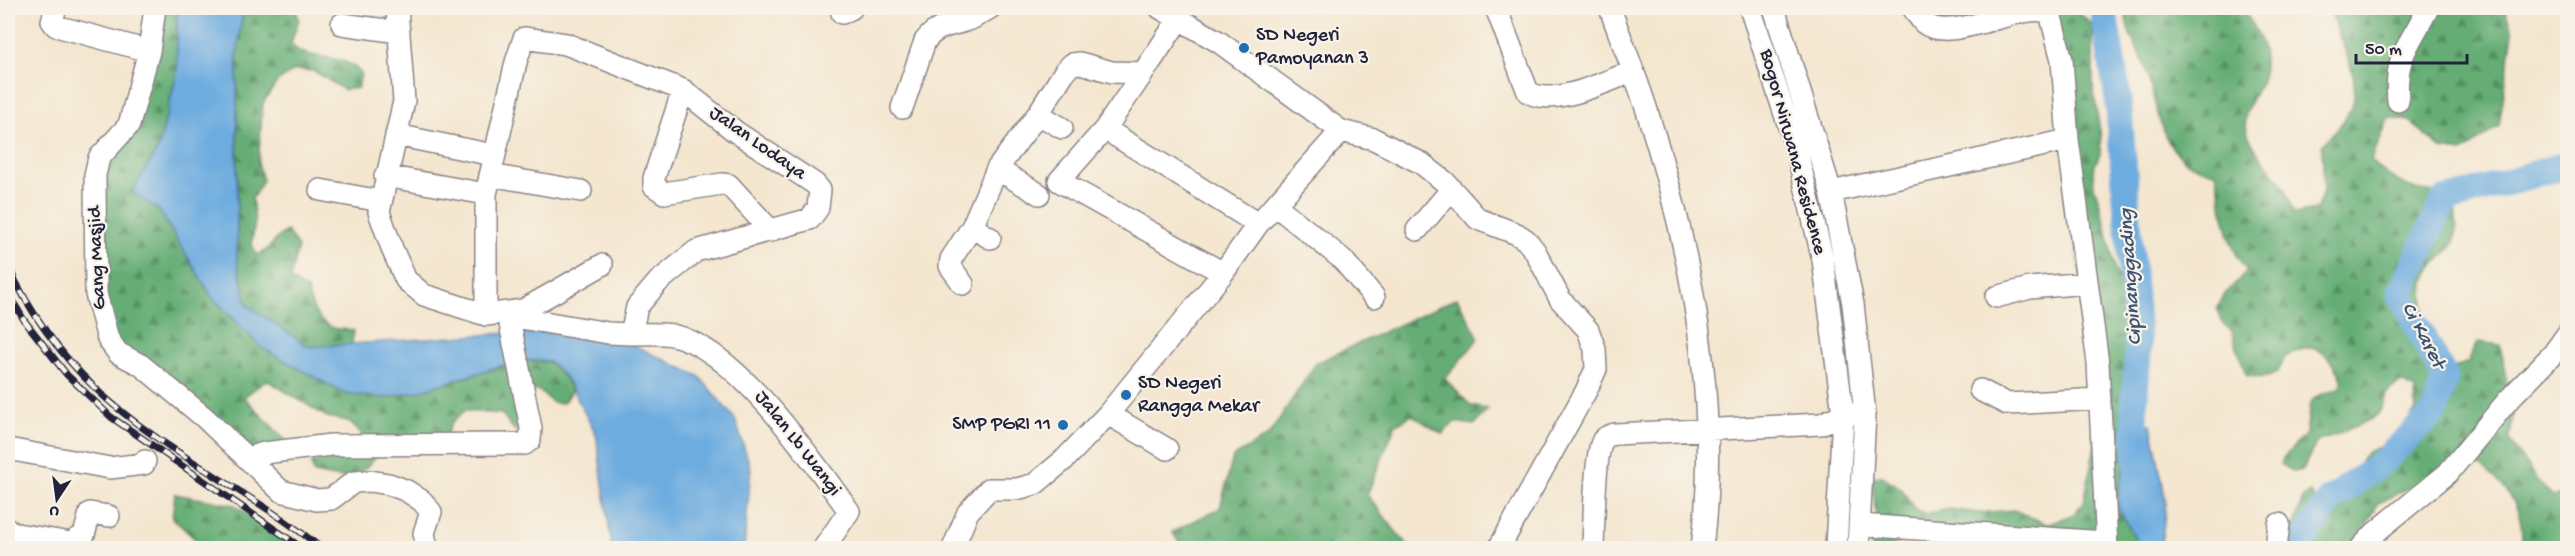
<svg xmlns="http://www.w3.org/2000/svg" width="2575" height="556" font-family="'Gochi Hand',sans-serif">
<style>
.forest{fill:url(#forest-firs);stroke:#446858;stroke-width:1.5}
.water{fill:#6dacdf;stroke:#48678d;stroke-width:1.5}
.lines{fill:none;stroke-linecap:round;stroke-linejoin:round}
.river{stroke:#6dacdf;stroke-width:27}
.minor-casing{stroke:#8b8485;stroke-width:24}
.minor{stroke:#fff;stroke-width:21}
.rail-casing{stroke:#22223b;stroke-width:7}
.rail{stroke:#f7f3e8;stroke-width:4.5;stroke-dasharray:14;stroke-linecap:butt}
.poi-dot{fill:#1f6fb2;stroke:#f7f3e8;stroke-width:2}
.labels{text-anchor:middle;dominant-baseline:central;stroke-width:4.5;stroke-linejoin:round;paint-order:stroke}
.poi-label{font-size:20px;fill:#22223b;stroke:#f7f3e8;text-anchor:start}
.street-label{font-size:20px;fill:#22223b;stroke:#f7f3e8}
.water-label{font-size:21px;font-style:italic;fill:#3c5274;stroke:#f7f3e8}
</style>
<defs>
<pattern id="forest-firs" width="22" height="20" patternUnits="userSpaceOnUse" patternTransform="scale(1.5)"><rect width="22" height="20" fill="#65ad74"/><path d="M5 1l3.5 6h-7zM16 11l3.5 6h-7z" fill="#538c60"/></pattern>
</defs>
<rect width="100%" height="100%" fill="#f7f3e8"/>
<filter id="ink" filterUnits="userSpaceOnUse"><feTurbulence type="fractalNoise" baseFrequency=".0167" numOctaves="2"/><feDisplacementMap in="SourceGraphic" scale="12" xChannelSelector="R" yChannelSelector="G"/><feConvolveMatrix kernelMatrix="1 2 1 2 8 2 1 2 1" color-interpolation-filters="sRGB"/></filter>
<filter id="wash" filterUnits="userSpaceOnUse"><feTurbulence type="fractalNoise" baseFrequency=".008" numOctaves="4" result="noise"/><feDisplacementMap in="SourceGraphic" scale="24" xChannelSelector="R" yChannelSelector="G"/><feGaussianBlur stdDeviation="1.35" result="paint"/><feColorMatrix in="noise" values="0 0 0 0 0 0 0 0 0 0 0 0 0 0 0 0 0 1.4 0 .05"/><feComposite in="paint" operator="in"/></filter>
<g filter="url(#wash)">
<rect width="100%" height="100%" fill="#f4e6cf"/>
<path class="forest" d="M155 8H176L177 72 159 147 132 192 159 210 212 297 262 348 345 394 384 398 419 391 521 361 549 362 565 378 572 391 563 403H553L538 390 528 391 522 425 515 431 502 414 465 411 452 422 445 438 387 445C357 477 359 483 314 473L311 464C331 455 351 454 369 441L348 421 327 417 267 380 244 397 294 449 247 458 108 339 94 190 118 135Z
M243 8H295L299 19 291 43C302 64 344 49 361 74L358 88 344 90 314 71 295 70 277 82 263 103 258 164 263 180 252 199 255 221 252 243 256 255C270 252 275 236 287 231L298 247 290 279 307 290C312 308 318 326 339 329 345 330 348 328 354 331L352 344 309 347 246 305 237 261V56Z
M1921 8H2003L1940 22Z
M2049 8H2075L2093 26V87L2101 137 2100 154 2093 170 2094 186 2104 218 2115 270 2122 287 2138 348 2137 374 2126 404 2131 456 2149 548H2018L2009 539 1992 535 1943 548 1917 539H1909L1888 548H1872L1876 518 1872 478 1881 475 1901 488 1915 510 1924 514 1950 509 1978 513 2014 510 2047 524 2073 515 2084 502 2098 429Z
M2126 8H2241C2259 29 2271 56 2260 83 2254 97 2243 110 2246 126 2251 152 2272 168 2285 188 2290 195 2291 206 2294 214L2316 210 2324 190 2322 145C2331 135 2343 124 2349 112 2367 80 2336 39 2330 8H2418L2433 14 2478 8 2505 11 2513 33 2499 126 2463 152 2441 149 2410 121 2389 118 2371 161C2398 187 2417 190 2453 197 2455 211 2460 231 2453 244 2446 257 2429 265 2425 281 2418 310 2431 347 2446 371L2468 362 2477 342 2500 345 2513 416 2510 440 2536 480 2553 496 2567 493V548H2521C2527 508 2505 483 2473 461L2458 480 2438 490 2418 483 2379 503 2356 542 2341 548H2288L2289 532 2294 527 2303 497 2310 493 2315 500 2312 516 2316 523 2331 516 2335 502 2357 489C2355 461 2363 447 2392 445L2393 449 2406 423 2416 410 2415 389 2402 382C2381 392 2388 401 2378 414 2373 420 2327 439 2318 440L2302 470 2294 472 2281 465 2283 458 2306 434 2310 403 2315 397 2339 388 2342 380C2337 367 2324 347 2308 348 2301 349 2292 354 2285 357L2278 372 2262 378 2246 375 2232 331 2221 322 2217 307 2225 294 2247 271C2225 244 2223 205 2216 172 2156 164 2160 108 2144 64 2136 44 2124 30 2126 8Z
M1457 298 1479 338 1445 379 1471 406 1488 409 1474 425 1455 422 1442 434 1412 415 1396 424 1367 495C1383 513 1394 532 1411 548H1183L1172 532 1220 508 1233 457 1268 436 1316 363Z
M175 494 235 505 297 548H205L172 518Z"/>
<path class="water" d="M177 8H243L237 56V261L247 305 309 347 537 331 629 343 699 376 735 419 751 469 744 548H612L596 434 566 378 549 361 520 360 419 391 384 398 345 394 262 348 212 297 159 210 132 192 159 147 177 72Z
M2151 424 2166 502 2161 548H2139C2135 534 2126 524 2120 511 2113 492 2125 476 2125 459 2125 448 2124 439 2126 427Z"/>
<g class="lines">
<path class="river" d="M2103 8 2118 98 2138 348 2134 408 2137 463
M2298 548 2330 500 2380 464 2434 413 2445 378 2400 294 2444 201 2558 167 2568 168"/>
</g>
</g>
<g filter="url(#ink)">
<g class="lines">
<defs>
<path id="minor" d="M56 8 52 21 56 26 149 51
M155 8 149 51 129 125 99 158 95 175 96 294 108 339 118 353 141 365 205 418 281 491 317 500 331 499 354 482 370 481 389 484 407 491 422 501 431 512 424 533 427 548
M397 8 404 101 379 212 393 251 406 280 424 295 486 315 523 310 602 265
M1160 8 1219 42 1341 131 1374 139 1421 163 1445 182 1478 219 1517 234 1526 240 1535 251 1560 299 1588 330 1595 349 1596 369 1586 391 1499 548
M1496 8 1528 92C1554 108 1605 81 1632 72
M1610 8C1622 43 1637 78 1648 114 1692 252 1720 405 1702 548
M1750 8 1796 148 1823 260 1843 414 1836 548
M1774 8 1831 192 1853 304 1865 414 1858 548
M1913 8C1916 12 1920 19 1924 23 1952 45 2022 0 2050 13L2062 60 2068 140 2098 363 2107 548
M842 13 852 8
M342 24 399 32
M1143 73 1105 129 1059 181 1223 273
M683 90 654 178V186L664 193 722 184 729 185 771 231
M2398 101C2394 55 2410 45 2428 8
M902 108 925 41C937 24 955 26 973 18 979 15 984 11 990 8
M1038 114 1062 128
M1105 129 1258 224
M396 135 493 155
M997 169 1039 194
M490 175 581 191
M385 176 486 194
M320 190 381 201
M1831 192 2068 140
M1275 205 1342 259 1374 297
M972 227 990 238
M1417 230 1451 190
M963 284 950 266 951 259 972 227 997 169 1038 114 1065 71 1072 64 1080 63 1112 72 1143 73 1179 19
M1996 297 2030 288 2086 283
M486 315V194L516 62 524 38 566 44 683 90 736 132 815 184 820 190 818 208 810 219 696 251 658 282 637 307 631 334C644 334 659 333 672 335 735 347 813 461 849 511L824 548
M509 316 608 333 631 334
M1980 390 2007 404 2100 399
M1108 414 1167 449
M8 449 110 468 144 464 145 461
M247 458 264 453 331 445 525 444 530 440 531 428 508 314
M1860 525 2105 542
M8 530 17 534 71 543 84 535 90 513 109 516
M953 548 968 512 989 489H1017L1035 484 1065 459 1108 414 1223 273 1258 224 1341 131
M1593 548C1594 529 1594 454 1603 440 1606 436 1610 435 1615 434L1821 424 1843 414H1855
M2276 548 2279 524
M2361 548 2376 532 2448 473 2509 399 2553 354 2568 333"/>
</defs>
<use href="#minor" class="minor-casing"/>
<use href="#minor" class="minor"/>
<defs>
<path id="rail" d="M8 266C29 311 59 353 95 388 161 452 250 490 321 548
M8 293 24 320 67 375 111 417 302 548"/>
</defs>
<use href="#rail" class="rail-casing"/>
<use href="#rail" class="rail"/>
</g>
</g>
<g class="poi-dot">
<circle cx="1244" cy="48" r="6"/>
<circle cx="1126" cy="395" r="6"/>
<circle cx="1063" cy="425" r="6"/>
</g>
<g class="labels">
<g class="poi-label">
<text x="1256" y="36">SD Negeri<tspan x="1256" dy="23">Pamoyanan 3</tspan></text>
<text x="1138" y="384">SD Negeri<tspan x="1138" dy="23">Rangga Mekar</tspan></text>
<text x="1051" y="425" text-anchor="end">SMP PGRI 11</text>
</g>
<g class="street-label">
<text transform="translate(757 144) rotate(35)">Jalan Lodaya</text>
<text transform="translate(1792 152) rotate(75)">Bogor Nirwana Residence</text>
<text transform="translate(98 258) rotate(-93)">Gang Masjid</text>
<text transform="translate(797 444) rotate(52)">Jalan Lb Wangi</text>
</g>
<g class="water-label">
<text transform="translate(2132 277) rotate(-94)">Cipinanggading</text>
<text transform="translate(2422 336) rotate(62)">Ci Karet</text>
</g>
</g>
<rect width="2575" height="556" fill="none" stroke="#f7f3e8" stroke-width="30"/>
<g transform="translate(57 499) rotate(193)" stroke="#f7f3e8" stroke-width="4.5" paint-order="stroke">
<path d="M0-4.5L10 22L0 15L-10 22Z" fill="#22223b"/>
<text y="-9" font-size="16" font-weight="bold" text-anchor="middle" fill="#22223b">U</text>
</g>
<path d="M2356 54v9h111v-9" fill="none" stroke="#22223b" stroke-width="3"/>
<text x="2365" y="54" font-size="18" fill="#22223b" stroke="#f7f3e8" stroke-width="4.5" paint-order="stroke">50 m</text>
</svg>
